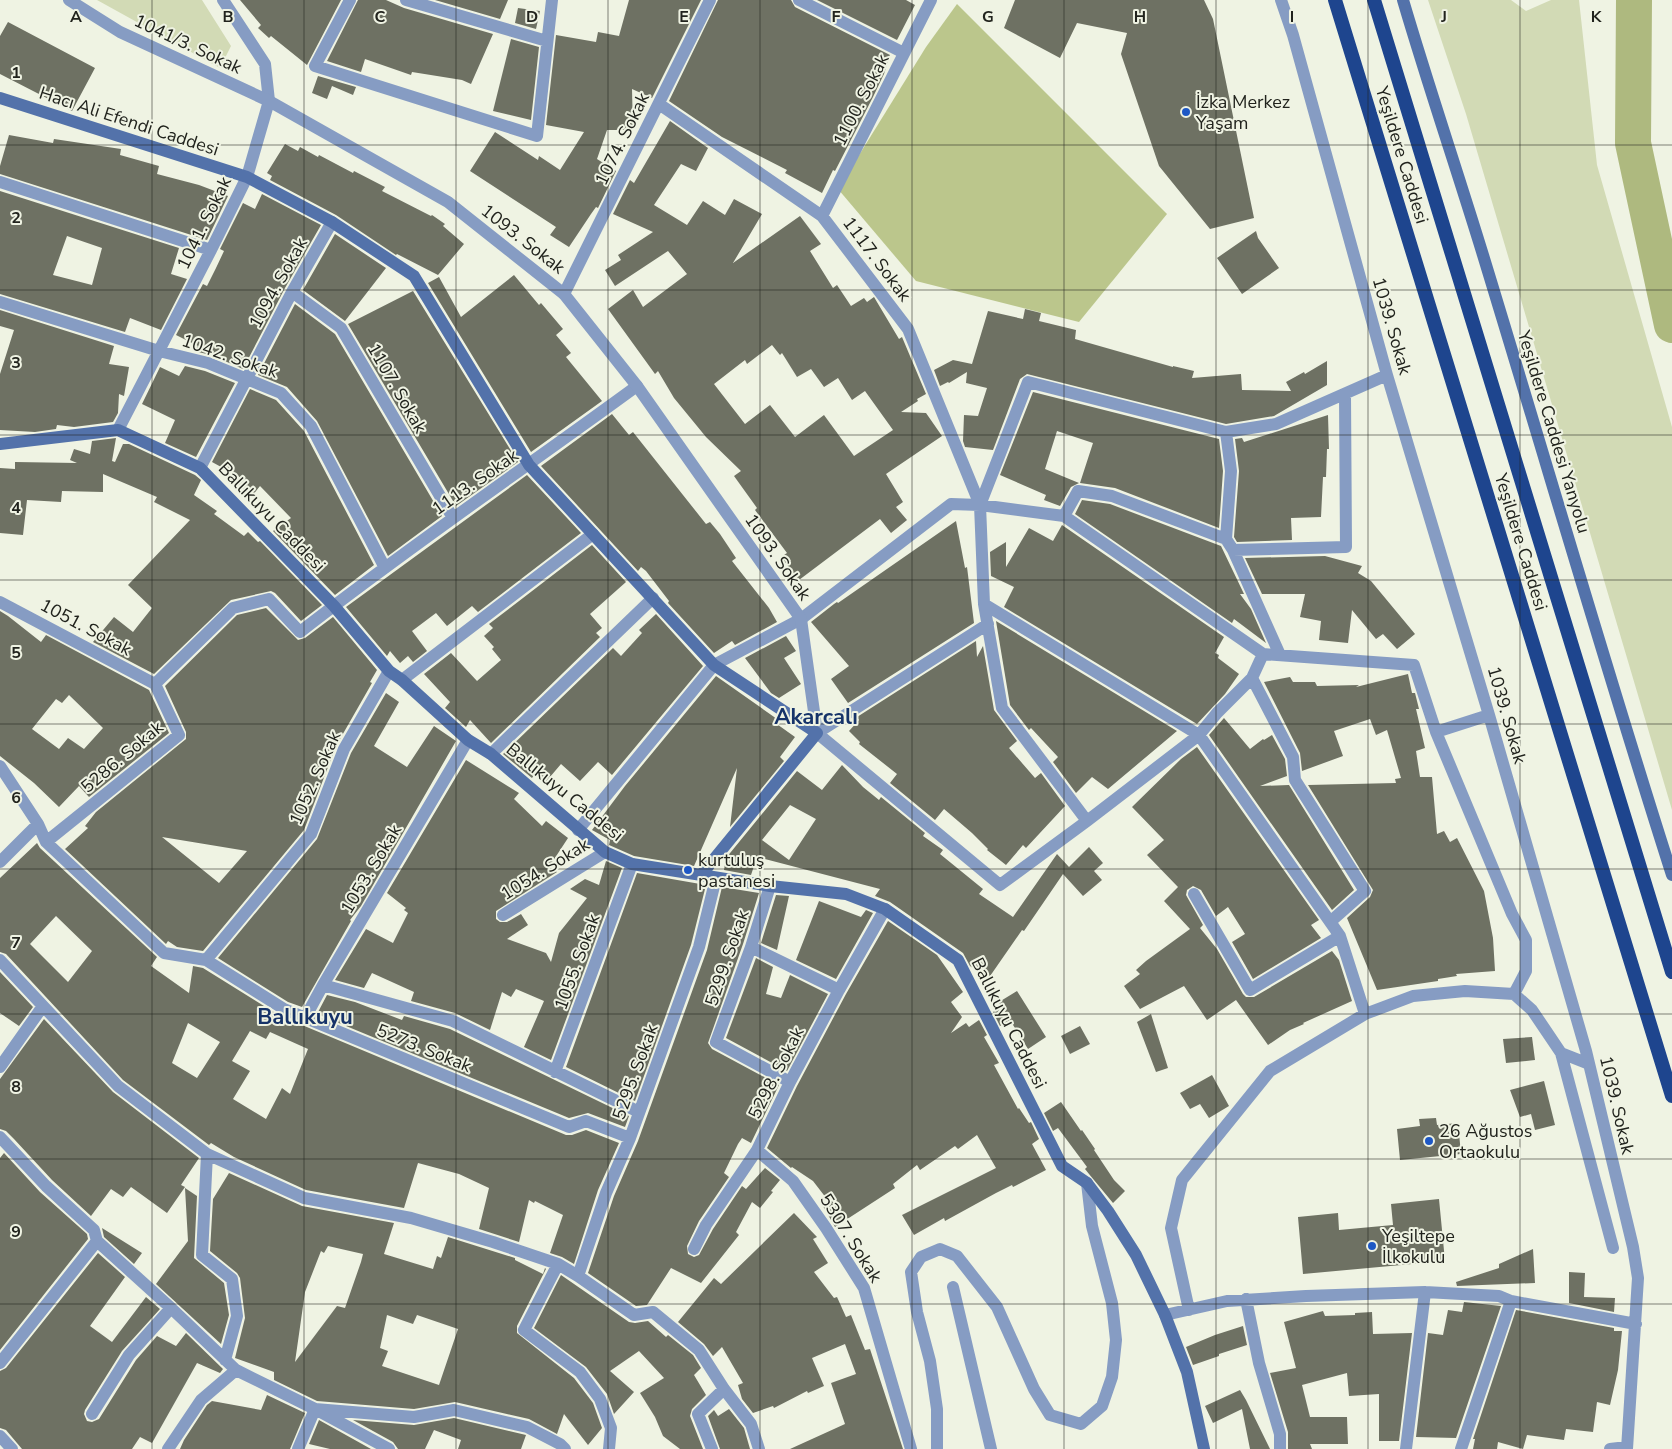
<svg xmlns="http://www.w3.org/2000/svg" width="1672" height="1449" font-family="'Nunito Sans',sans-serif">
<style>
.green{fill:#d2dab5}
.forest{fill:#bbc68c}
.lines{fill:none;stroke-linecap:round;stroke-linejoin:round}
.river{stroke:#aeb97f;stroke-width:36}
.building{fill:#6e7163;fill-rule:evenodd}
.pedestrian{stroke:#869cc3;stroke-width:12}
.minor{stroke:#869cc3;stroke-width:12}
.tertiary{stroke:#869cc3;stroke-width:12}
.secondary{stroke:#5372aa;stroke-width:12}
.trunk{stroke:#1e458e;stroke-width:14}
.grid{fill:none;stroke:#21231d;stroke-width:1;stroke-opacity:0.55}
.poi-dot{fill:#1e58c5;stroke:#eff3e3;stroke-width:2}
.labels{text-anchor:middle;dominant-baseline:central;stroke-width:4;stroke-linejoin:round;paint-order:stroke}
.street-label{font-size:18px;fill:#21231d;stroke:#eff3e3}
.poi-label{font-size:18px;fill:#21231d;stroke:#eff3e3;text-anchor:start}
.district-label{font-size:22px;font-weight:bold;fill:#163369;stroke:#eff3e3}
.grid-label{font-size:16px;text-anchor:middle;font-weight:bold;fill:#21231d;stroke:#eff3e3;stroke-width:4;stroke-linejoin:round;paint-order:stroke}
</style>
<rect width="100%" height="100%" fill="#eff3e3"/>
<path class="green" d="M97 0H202L231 46 220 68Z
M1428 0H1511L1526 11 1551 0H1579L1597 165 1672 427V810L1466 114Z"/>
<path class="forest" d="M957 4 1167 214 1079 322 916 281 838 189 926 47Z"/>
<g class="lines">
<path class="river" d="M1634 0 1633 143 1672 325"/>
</g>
<path class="building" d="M240 0H341L307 65 271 36 269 38 258 28 261 25Z
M358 0H386L404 8 493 34 471 84 462 80 412 72 411 75 365 59 361 72 327 61Z
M435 0H508L500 19Z
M629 0H701L652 98 632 89 633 130H607L597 159 616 171 598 208 596 207 591 214 569 247 550 235 556 227 470 171 495 132 538 160 539 156 560 170 584 132 546 125 556 35 596 42 598 32 619 36Z
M718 0H791L795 7 890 55 884 74 873 97 835 171 833 170 822 193 785 173 787 170 722 137 669 101Z
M817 0H906L915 5 897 40Z
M1015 0H1204L1213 19 1254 218 1210 229 1159 166 1121 54 1127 33 1077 23 1060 58 1004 28Z
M518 8 540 11 536 29 515 23Z
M8 22 95 68 72 111 0 74V36Z
M511 39 539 47 531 120 493 111Z
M318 76 356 87 353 95 332 86 327 99 312 93Z
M670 121 708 148 696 171 681 164 654 205 687 225 703 201 725 215 734 199 762 214 733 263 800 216 821 244 810 251 833 288 837 285 851 306 864 298 867 302 874 297 899 339 902 337 926 394 917 399 918 401 901 412 926 413 942 436 886 474 903 502 896 507 907 520 891 533 880 519 799 580 781 557 787 553 755 510 757 508 734 476 741 471 706 437 674 398 658 371 655 374 608 309 633 290 643 307 687 274 668 251 615 286 605 270 621 260 618 255 653 232 613 214 630 180 634 183ZM772 345 780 355 782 353 797 377 811 369 824 387 838 378 852 400 865 391 893 430 854 456 824 415 795 437 770 405 745 424 714 384 745 360 747 364Z
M9 135 53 143 54 139 121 149 120 155 159 166 157 174 199 185 228 196 207 240 0 174V166Z
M285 144 298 151 300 147 318 157 319 155 353 173 354 171 385 187 382 191 431 216 432 215 445 224 443 226 464 244 438 275 397 254 396 255 336 215 270 180 272 176 267 173Z
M0 191 179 248 171 274 187 279 161 330 130 318 125 332 0 294ZM67 236 102 248 92 285 53 275Z
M262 194 321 225 285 288 243 369 211 355 194 351 198 346 176 335 203 284 207 286 216 268 224 251 220 249 243 203 255 209Z
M1256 231 1258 238 1279 268 1242 294 1217 258Z
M335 234 386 268 345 321 303 290Z
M514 275 539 305 541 303 563 329 556 335 571 353 566 357 602 401 531 452 428 283 439 277 461 317Z
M413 291 518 462 456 506 348 324Z
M295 304 335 334 442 516 388 556 317 421 287 387 258 375Z
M1025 309 1041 313 1039 321 1076 330 1075 339 1173 367V366L1194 371 1192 378 1241 374 1242 390 1291 391 1286 382 1304 372 1305 374 1327 361V385L1274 416 1226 424 1027 374 1020 379 993 450 965 447 963 441 964 415 978 416 987 388 966 383 967 372 949 383 948 382 940 386 934 370 953 360 972 364 988 311 1023 319Z
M0 310 114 346 109 364 129 367 124 396 119 394 118 413 113 422 74 427 57 425 56 429 35 432 0 430V374L14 330 0 326Z
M185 366 205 371 235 383 196 457 165 443 175 420 142 404 160 367 179 376Z
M250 389 276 400 304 431 374 565 335 595 273 531 291 518 260 486 252 496 238 485 243 479 212 462Z
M1033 392 1219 439 1223 471 1219 528 1115 488 1080 483 1093 443 1057 431 1045 469 1079 483 1071 487 1060 506 1044 500 1046 495 1000 475Z
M612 414 629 435 633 432 706 524 710 522 720 534 736 558 732 561 769 608 777 622 735 645 732 641 714 653 668 603 669 601 646 571 641 567 638 571 541 466Z
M1328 415 1329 449H1327L1326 477H1323L1321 517 1291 518 1292 540 1237 542 1234 537 1239 471 1235 439 1242 438 1244 442Z
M116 438 112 461 115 462 123 444H129L195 475 201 480 194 495 217 511 214 514 244 536 248 532 258 542 260 541 322 605 301 621 275 593 271 591 231 600 154 674 93 642 114 617 133 632 152 608 128 585 190 520 154 502 157 497 103 474V492L62 491 61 502 27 500 23 535 0 533V468L15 469V462L77 463 70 460 74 449 90 454 92 441Z
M527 475 581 533 478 612 472 606 447 626 436 613 412 631 427 651 413 662 408 656 400 663 390 651 387 656 346 607Z
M1082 500 1110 504 1221 546 1244 594H1240L1251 609 1266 643 1234 619 1232 623 1075 514Z
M956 521 965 568 967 567 974 623 848 703 831 679 849 666 811 622 834 604 837 602 838 603Z
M1062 525 1224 637 1215 653 1219 655 1218 658 1239 674 1225 694 1197 724 1004 607 1014 587 991 576 990 552 1006 542V567L1029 528 1053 541Z
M592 545 626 582 590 614 602 628 596 633 600 637 491 743 470 720 466 727 445 708 450 702 424 674 451 653 477 681 501 660 492 649 494 647 484 636 493 628 489 624Z
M1325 556 1362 566 1358 573 1371 581 1415 634 1397 649 1383 634 1376 639 1352 610 1348 643 1319 640 1321 621 1300 617 1305 594H1262L1245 558Z
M266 608 298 640 305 638 333 617 377 670 370 682 372 683 336 746 304 830 203 951 177 947 168 941 166 944 65 849 88 828 85 826 96 812 186 739V732L165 686 237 615ZM162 837 247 851 219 883Z
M0 611 8 616 41 642 46 635 149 690 169 733 89 797 79 786 59 807 34 783 0 756ZM69 695 103 728 84 749 68 738 59 749 32 729 56 699 62 703Z
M656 614 703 666 612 775 598 762 580 781 561 764 544 784 534 775 532 778 503 754 613 648 621 656 642 633 639 630Z
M996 621 1177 731 1108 789 1092 777 1076 793 1053 762 1058 757 1031 728 1029 730 1010 705Z
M786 636 796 651 784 658 801 684 779 698 771 693 745 658Z
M976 641 977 657 983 646 994 710 1017 741 1009 748 1035 778 1041 773 1065 806 1026 848 1023 845 1006 865 987 850 988 849 972 833 944 809 935 820 890 783 897 774 859 744 860 742 849 731 859 720 857 717Z
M1408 674 1412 693H1415L1419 709H1416L1425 748 1416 751 1420 777H1432L1437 834 1444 831 1450 842 1457 838 1484 891 1493 938 1495 971 1456 974 1457 976 1438 979V981L1377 990 1347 918 1370 897 1373 890 1308 785 1396 783 1395 779 1401 778 1387 730 1376 735 1370 719 1334 731 1343 756 1302 771 1300 753 1264 682 1290 677 1293 682H1315L1317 686 1359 685 1356 687Z
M716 676 777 719 774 722 795 737 780 757 784 761 730 827 737 768 694 866 634 856 609 845 610 840 592 830 625 786Z
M386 693 399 702 374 746 407 767 434 726 456 741 361 906 350 920 351 921 302 1007 288 1002 218 958 317 839 351 753Z
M1224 718 1250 749 1263 739 1264 740 1272 735 1285 759 1287 776 1260 786 1289 785 1354 890 1332 910 1209 735Z
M1197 747 1319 920 1311 925 1321 938 1253 979 1232 942 1245 934 1228 907 1216 916 1201 890 1193 886 1187 890 1186 895 1203 925 1200 928 1217 949 1243 994 1246 997H1254L1332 951 1339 960 1352 1001 1303 1023 1304 1024 1290 1030 1268 1045 1236 1000 1207 1020 1184 986 1140 1009 1124 986 1140 974 1136 970 1146 961 1190 929 1164 901 1178 887 1147 855 1164 840 1132 807 1181 759Z
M466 760 519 793 514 799 542 826 546 821 568 838 549 867 557 872 496 911V919L500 922H507L521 914 528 925 507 939 546 953 551 962 559 933 587 898 570 889 585 879 599 885 606 861 622 868 551 1060 524 1047 544 1001 516 989 511 997 502 992 490 1030 455 1013 411 1001 414 992 372 973 364 988 335 980 366 929 393 943 408 913 404 910 406 908 387 893Z
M842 765 863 787 879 800 881 797 925 833 923 836 943 850 940 854 983 889 979 894 1013 917 1057 854 1069 867 1089 847 1103 863 1094 871 1102 880 1083 896 1063 874 1024 931 1022 930 988 979 970 966 963 953 890 902 875 896 880 889 757 857 751 875 724 870 726 858 797 771 822 790ZM790 805 816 819 789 860 762 840Z
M37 843 40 848 157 957 151 966 189 993 193 966 203 968 280 1016 302 1025 566 1135H572L586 1130 619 1143 598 1190 574 1264 562 1257 550 1253 563 1215 535 1201 534 1203 529 1200 519 1242 479 1229 489 1188 459 1174 418 1163 404 1208 306 1190 234 1157 211 1143 209 1145 123 1080 6 954 0 952V878ZM56 916 92 951 68 982 30 944ZM188 1023 220 1042 197 1078 172 1063ZM250 1031 266 1039 270 1032 308 1049 290 1094 282 1088 266 1119 233 1099 250 1071 232 1061Z
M637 873 706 885 691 945 635 1101 566 1067Z
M722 887 759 893 743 944 708 1043 712 1049 779 1085 751 1143 742 1138 738 1144 724 1173 729 1177 699 1221 687 1246 688 1254 694 1257 699 1255 713 1229 742 1186 746 1189 765 1168 780 1180 771 1191 773 1192 760 1208 752 1202 736 1232 739 1235 701 1283 671 1268 647 1305 636 1306 588 1273 614 1196 638 1141 707 950Z
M776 895 789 896 777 950 761 943Z
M819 901 861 917 866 910 873 913 836 979 796 960Z
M888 921 937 955 963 992 951 1002 962 1017 951 1033 966 1023 969 1027 979 1020 987 1035 984 1037 999 1063 994 1065 1018 1109 1019 1108 1029 1123 1031 1122 1039 1139 1032 1144 1046 1170 1013 1187 1012 1185 996 1193 945 1221 944 1218 914 1235 902 1215 996 1168 977 1135 958 1149 955 1146 920 1170 917 1165 893 1184 895 1188 835 1227 823 1206 830 1203 813 1181 792 1167 791 1168 767 1148 797 1086 846 994Z
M756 958 773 967 766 994 781 998 790 975 828 994 787 1071 726 1038Z
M0 972 33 1007 19 1026 0 1013Z
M1017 991 1046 1037 1028 1049 1010 1020 1000 1026 993 1012 1001 1007 999 1002Z
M327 995 355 1002 402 1020 404 1016 450 1029 629 1116 625 1127 588 1113 569 1118 317 1014Z
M1151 1014 1168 1068 1156 1072 1137 1022Z
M44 1019 113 1092 199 1158 181 1185 185 1187 167 1213 131 1187 123 1197 111 1189 91 1216 52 1180 14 1139 6 1131 0 1129V1079Z
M1080 1026 1090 1044 1070 1054 1061 1036Z
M1532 1037 1535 1060 1506 1063 1503 1039Z
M1212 1075 1229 1106 1209 1118 1200 1104 1190 1109 1180 1093Z
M1544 1081 1555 1125 1535 1130 1531 1114 1520 1117 1510 1090Z
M1061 1102 1081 1131 1082 1130 1095 1149 1094 1150 1114 1180 1125 1191 1113 1203 1089 1174 1085 1169 1087 1167 1058 1128 1053 1131 1044 1113Z
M1436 1118 1437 1125 1458 1123 1461 1154 1400 1160 1397 1129 1420 1126 1419 1119Z
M4 1153 40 1192 87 1234 88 1239 0 1350V1158Z
M229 1173 302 1206 394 1223 384 1254 433 1269 437 1256 441 1258 448 1237 515 1258V1260L543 1274 545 1268 546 1269 517 1326V1333L574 1378 593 1403 602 1428 588 1445 564 1414 557 1434 529 1419 455 1402 414 1409 317 1401 274 1380V1372L235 1358 245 1318 240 1278 237 1273 210 1251 213 1199ZM328 1246 363 1254 361 1262 345 1308 337 1306 295 1362 305 1292 321 1251 324 1253ZM387 1315 413 1324 417 1315 458 1329 439 1385 382 1366 388 1351 380 1348Z
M185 1188 197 1196 194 1258 224 1283 229 1315 221 1344 156 1284 188 1241Z
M1439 1199 1445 1261 1303 1274 1298 1217 1338 1213 1339 1230 1393 1225 1391 1204Z
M794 1213 817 1237 813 1239 828 1263 814 1272 834 1298 837 1297 846 1317 851 1315 865 1350 870 1349 903 1449H790L845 1424 831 1383 856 1374 845 1344 812 1358 824 1386 808 1393 807 1391 774 1408 773 1406 753 1413 742 1399 738 1385 743 1383 722 1347 713 1356 704 1344 678 1322 714 1278 721 1284Z
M102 1228 142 1253 134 1264 104 1237Z
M1533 1249 1535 1283 1457 1286 1456 1282 1499 1268V1264Z
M98 1253 125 1277 90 1326 112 1342 146 1297 160 1309 122 1351 85 1410 84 1414 87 1421 92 1422 99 1419 136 1360 157 1336 176 1346 186 1333 223 1369 220 1373 197 1363 152 1443 140 1437 132 1449H22L6 1430 0 1428V1371L6 1368Z
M1569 1272 1585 1273 1584 1297 1615 1298 1614 1312 1569 1303Z
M561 1275 629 1322 635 1323 648 1321 666 1337 668 1335 693 1355 701 1368 694 1375 706 1395 692 1409 690 1416 703 1449H680L663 1436 655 1417 640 1393 664 1378 639 1351 610 1371 634 1392 614 1414 607 1394 586 1367 534 1328Z
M1464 1302 1501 1306 1456 1438 1416 1437 1428 1333 1443 1335 1448 1310 1462 1312Z
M1516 1310 1614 1328V1331H1622L1618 1370 1610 1405 1597 1402 1593 1432 1566 1429 1564 1440 1527 1435 1523 1449 1498 1442 1497 1449H1473L1475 1439H1473Z
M1323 1311 1325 1316 1355 1315V1313L1372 1312 1373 1334 1412 1333 1399 1441H1379V1394L1349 1396 1347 1373 1302 1385 1310 1417H1347L1348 1444H1310L1312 1449H1288V1432L1270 1373 1296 1368 1284 1322Z
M1243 1326 1247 1345 1219 1354V1356L1193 1365 1186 1347 1215 1335Z
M1240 1390 1246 1400 1270 1449H1250L1242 1409 1213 1423 1205 1406Z
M267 1395 305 1413 290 1449H180L184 1440 207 1405 212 1401 261 1410Z
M729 1409 744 1428 750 1449H720L708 1416 714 1410 718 1416Z
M454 1418 526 1435 521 1449H458L461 1440 434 1430 425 1449H398L393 1442 353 1420 414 1425Z
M319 1420 371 1449H330L309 1444Z"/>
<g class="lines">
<path class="pedestrian" d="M953 1287 991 1449"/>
<path class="minor" d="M223 0 265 64 269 101
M350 0 315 66 537 136 552 0
M406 0 547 41
M799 0 904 53
M1281 0 1293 35 1387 375 1489 715 1586 1051 1633 1247 1638 1278 1627 1449
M659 104 822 216 908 329 980 505
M0 182 211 250
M822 216 931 0
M292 292 341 328 453 518
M564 294 710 0
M0 302 159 351 208 363 281 393 311 426 385 568
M118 430 211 250 247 177
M1226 432 1231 471 1226 539 1233 550 1346 547 1345 395
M200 468 292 292 332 222
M1064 516 1078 491 1112 496 1226 539
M1233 550 1280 655
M0 602 155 684
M984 604 1199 735 1340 936 1365 1014
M988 624 817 733 1000 885 1087 821 1199 735 1217 713 1252 678 1263 654
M1252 678 1293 757 1295 780 1365 891 1330 922
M402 680 593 534
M155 684 233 608 269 599 300 632C410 546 525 468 637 386
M1436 732 1512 914 1526 940V971L1514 994
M491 754 653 598
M0 766 38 824 46 842 164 953 206 960 284 1009 569 1127 586 1121 630 1138
M1087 821 1002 708 984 604 980 505 1028 382 1226 432 1276 424 1387 375
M578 830 714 665 801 619 951 504 980 505 1064 516 1263 654 1414 665 1436 732 1489 715
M46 842 179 735 155 684
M0 862 38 824
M770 886 751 947 716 1042 790 1082
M1194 894 1250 990 1340 936
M503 915 605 852
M751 947 839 990
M0 960 118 1086 207 1154 304 1198 411 1218 493 1242 558 1264 578 1276 634 1315 653 1312 699 1350 724 1389 751 1424 759 1449
M206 960 311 834 344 749 389 671
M323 985 453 1021 639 1112
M305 1018 323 985 468 740
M1561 1053 1613 1248
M0 1067 43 1006
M555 1072 632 864
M0 1137 46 1186 94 1230 97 1241 171 1308 236 1370 315 1409 389 1449
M757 1150 793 1181 826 1228 864 1288 911 1449
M207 1154 202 1255 232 1279 237 1316 225 1360
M694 1249 706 1225 757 1150 790 1082 839 990 885 909
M558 1264 524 1330 580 1372 600 1399 611 1428 609 1449
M578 1276 606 1193 630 1138 699 947 716 878
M1246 1299 1259 1363 1280 1434V1449
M1189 1310 1171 1228 1182 1180 1270 1071 1365 1014 1413 996 1465 991 1514 994 1532 1010 1561 1053 1589 1064
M1165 1315 1227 1301 1306 1296 1425 1292 1499 1296 1511 1301 1636 1324
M0 1363 97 1241
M92 1414 129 1355 171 1308
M0 1436 12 1449
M168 1449 201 1400 236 1370
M298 1449 315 1409 414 1417 454 1410 527 1427 560 1444 565 1449
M712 1449 698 1414 724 1389
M937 1449V1409L930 1361 917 1312 911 1272 921 1257 940 1249 957 1256 997 1307 1034 1389 1050 1415 1081 1424 1102 1406 1112 1377 1116 1340 1112 1303 1092 1226 1087 1183
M1406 1449 1425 1292
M1461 1449 1511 1301
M1610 1449 1627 1447"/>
<path class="tertiary" d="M69 0 120 32 269 101 448 202 564 294 637 386 801 619 817 733
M247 177 269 101"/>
<path class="secondary" d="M1403 0C1428 85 1457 170 1483 255 1546 461 1606 669 1672 875
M0 98 247 177 332 222 414 276 529 465 714 665 817 733 701 875
M0 444 118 430 200 468 334 606 389 671 402 680 468 740 491 754 605 852 632 864 770 886 846 894 885 909 958 960 1062 1166 1087 1183 1108 1211 1136 1255 1165 1315 1187 1372 1204 1449"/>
<path class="trunk" d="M1335 0 1672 1096
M1374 0 1672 972"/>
</g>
<path class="grid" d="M152 0V1449M304 0V1449M456 0V1449M608 0V1449M760 0V1449M912 0V1449M1064 0V1449M1216 0V1449M1368 0V1449M1520 0V1449M0 145H1672M0 290H1672M0 435H1672M0 580H1672M0 724H1672M0 869H1672M0 1014H1672M0 1159H1672M0 1304H1672"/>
<g class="poi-dot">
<circle cx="1186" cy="112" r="5"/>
<circle cx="688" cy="870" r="5"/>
<circle cx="1429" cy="1141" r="5"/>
<circle cx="1372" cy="1246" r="5"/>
</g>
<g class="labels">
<g class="street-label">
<text transform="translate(188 44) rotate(25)">1041/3. Sokak</text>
<text transform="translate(861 100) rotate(-63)">1100. Sokak</text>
<text transform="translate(129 121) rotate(18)">Hacı Ali Efendi Caddesi</text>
<text transform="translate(622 139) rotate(-64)">1074. Sokak</text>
<text transform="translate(1402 155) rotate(73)">Yeşildere Caddesi</text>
<text transform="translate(204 223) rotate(-64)">1041. Sokak</text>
<text transform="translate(523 239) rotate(38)">1093. Sokak</text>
<text transform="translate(877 259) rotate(53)">1117. Sokak</text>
<text transform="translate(278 283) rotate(-61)">1094. Sokak</text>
<text transform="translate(1392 326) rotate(74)">1039. Sokak</text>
<text transform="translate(230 356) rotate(19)">1042. Sokak</text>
<text transform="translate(397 388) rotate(60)">1107. Sokak</text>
<text transform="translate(1554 432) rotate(73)">Yeşildere Caddesi Yanyolu</text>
<text transform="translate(475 482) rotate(-35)">1113. Sokak</text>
<text transform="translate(272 517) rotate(46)">Ballıkuyu Caddesi</text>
<text transform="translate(1521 542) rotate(73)">Yeşildere Caddesi</text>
<text transform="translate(778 557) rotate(55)">1093. Sokak</text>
<text transform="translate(86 627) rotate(28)">1051. Sokak</text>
<text transform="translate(1507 715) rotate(74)">1039. Sokak</text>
<text transform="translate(122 757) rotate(-40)">5286. Sokak</text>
<text transform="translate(315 778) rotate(-66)">1052. Sokak</text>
<text transform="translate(565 792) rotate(39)">Ballıkuyu Caddesi</text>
<text transform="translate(371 869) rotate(-59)">1053. Sokak</text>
<text transform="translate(545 869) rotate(-32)">1054. Sokak</text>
<text transform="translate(727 958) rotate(-71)">5299. Sokak</text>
<text transform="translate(577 962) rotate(-70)">1055. Sokak</text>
<text transform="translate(1009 1023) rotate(63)">Ballıkuyu Caddesi</text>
<text transform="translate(424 1048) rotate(22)">5273. Sokak</text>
<text transform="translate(635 1072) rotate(-70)">5295. Sokak</text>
<text transform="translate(776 1073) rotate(-63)">5298. Sokak</text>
<text transform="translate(1617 1105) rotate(77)">1039. Sokak</text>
<text transform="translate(851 1238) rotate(58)">5307. Sokak</text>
</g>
<g class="poi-label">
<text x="1196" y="102">İzka Merkez<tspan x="1196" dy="21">Yaşam</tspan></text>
<text x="698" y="860">kurtuluş<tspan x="698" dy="21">pastanesi</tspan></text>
<text x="1439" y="1131">26 Ağustos<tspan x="1439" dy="21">Ortaokulu</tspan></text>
<text x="1382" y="1236">Yeşiltepe<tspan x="1382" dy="21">İlkokulu</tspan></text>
</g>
<g class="district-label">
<text x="816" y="717">Akarcalı</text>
<text x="305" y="1017">Ballıkuyu</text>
</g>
</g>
<g class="grid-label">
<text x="76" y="22">A</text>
<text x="228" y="22">B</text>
<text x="380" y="22">C</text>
<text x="532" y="22">D</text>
<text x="684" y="22">E</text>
<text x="836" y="22">F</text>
<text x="988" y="22">G</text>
<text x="1140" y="22">H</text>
<text x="1292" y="22">I</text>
<text x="1444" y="22">J</text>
<text x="1596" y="22">K</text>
<text x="16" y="78">1</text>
<text x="16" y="223">2</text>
<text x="16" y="368">3</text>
<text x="16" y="513">4</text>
<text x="16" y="658">5</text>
<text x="16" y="803">6</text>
<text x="16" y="948">7</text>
<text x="16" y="1092">8</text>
<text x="16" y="1237">9</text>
</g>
</svg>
